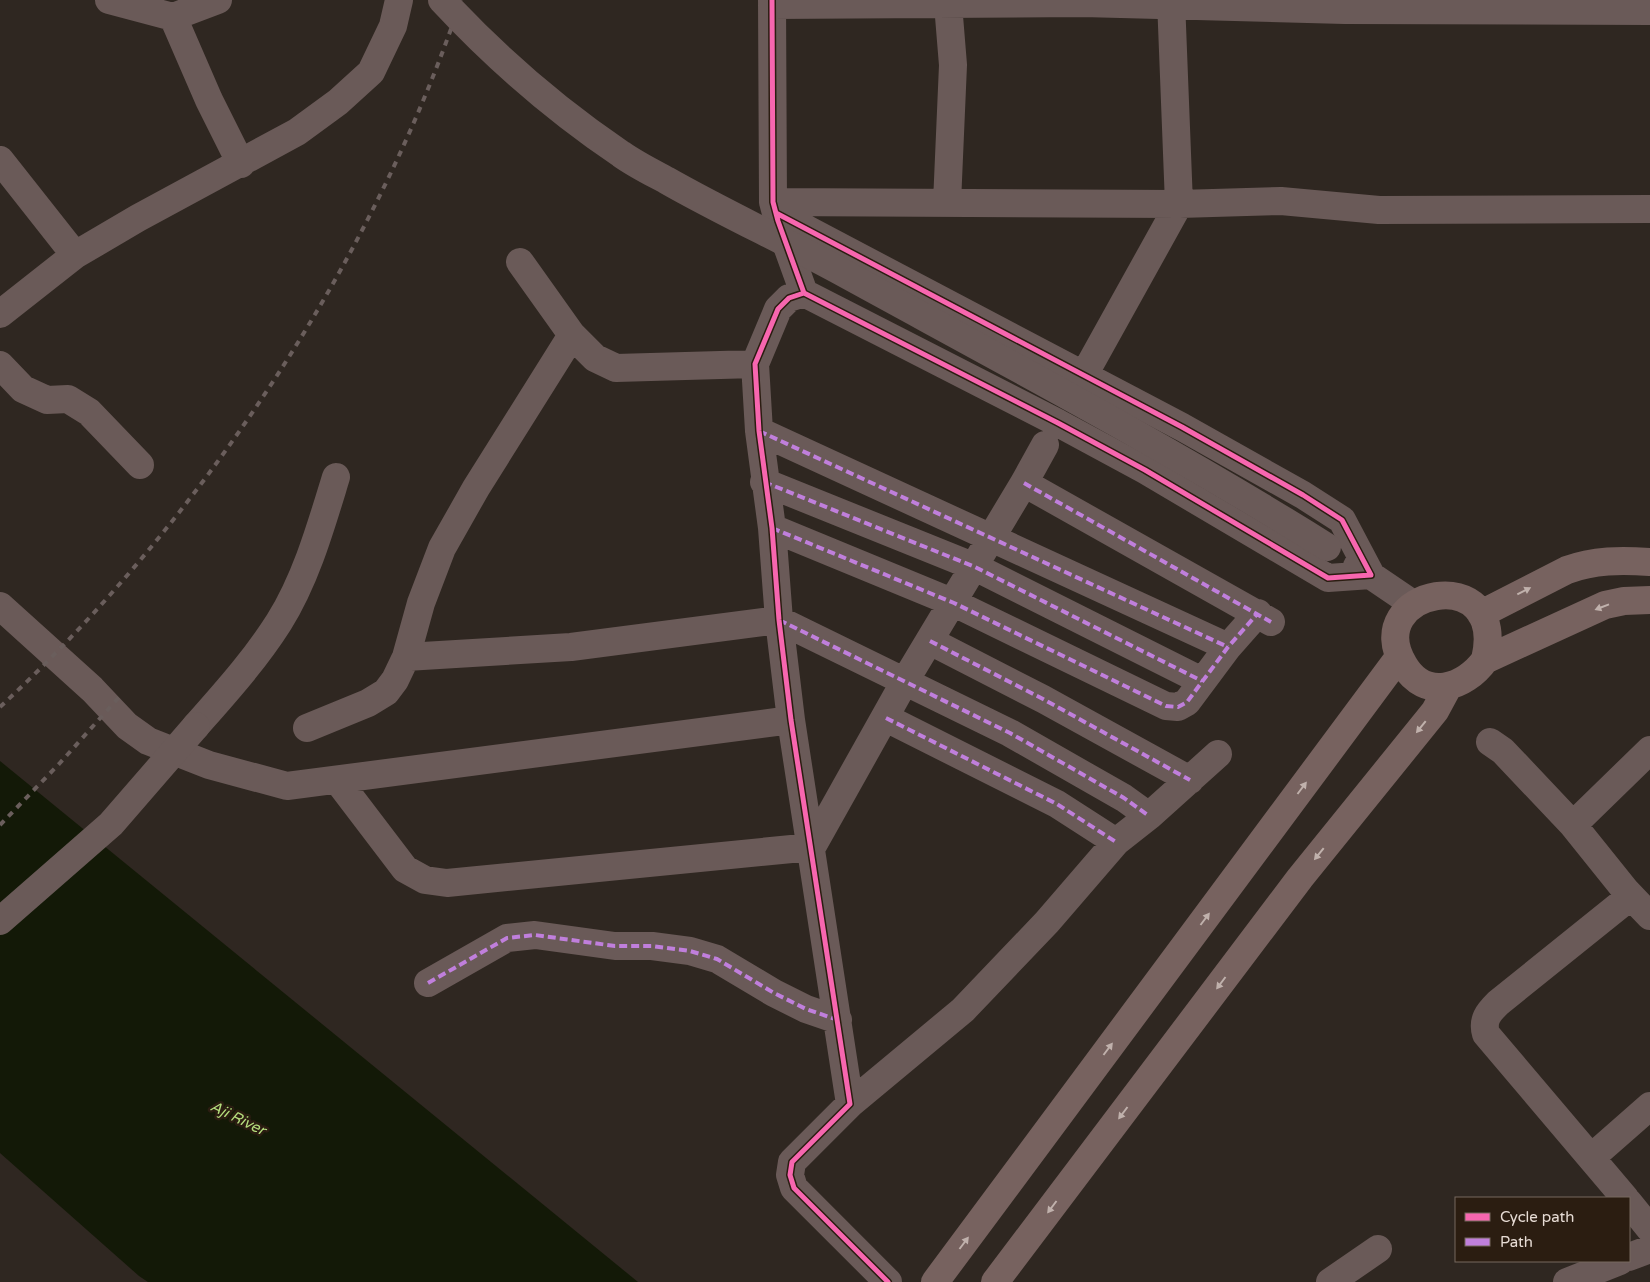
<svg xmlns="http://www.w3.org/2000/svg" width="1650" height="1282" font-family="'Varela Round',sans-serif">
<style>
.water{fill:#131907}
.lines{fill:none;stroke-linecap:round;stroke-linejoin:round}
.minor{stroke:#6a5a58;stroke-width:28}
.major{stroke:#77625f;stroke-width:28}
.rail{stroke:#6a5e5c;stroke-width:4;stroke-dasharray:6 6;stroke-linecap:butt}
.minor-bridge{stroke:#6a5a58;stroke-width:28}
.quiet{stroke:#c07fdc;stroke-width:4;stroke-dasharray:8 4;stroke-linecap:butt}
.cycleway-casing{stroke:#2b1d11;stroke-width:8}
.cycleway{stroke:#f766af;stroke-width:5}
.oneway{fill:#c0b1ac}
.labels{text-anchor:middle;dominant-baseline:central;stroke-width:5;stroke-linejoin:round;paint-order:stroke}
.water-label{font-size:15px;font-style:italic;fill:#b5de7d;stroke:#2b1d11}
</style>
<rect width="100%" height="100%" fill="#2f2721"/>
<path class="water" d="M0 761 638 1282H148L139 1276 0 1153Z"/>
<g class="lines">
<path class="minor" d="M109 0 173 17 209 100 241 164
M772 0 773 202 778 221 804 293 1058 423 1145 470 1328 578 1371 575 1342 520 1303 495 1182 427 776 213
M772 5 1083 3 1345 10 1650 11
M173 17 218 0
M0 160 75 255 138 218 297 132 338 102 371 72 393 26 399 0
M773 202 1179 204 1281 201 1379 210 1650 209
M947 203 953 65 948 4
M520 262 572 335 595 358 616 368 755 364
M804 293 789 298 778 309 755 364 759 431 772 528 779 620 791 720 850 1104 792 1162 790 1175 794 1188 888 1282
M0 314 75 255
M0 365 23 389 47 400 68 399 89 412 140 465
M1084 375 1179 204 1171 0
M759 431 1228 647
M764 482 975 567 1202 681
M1024 483 1271 622
M772 528 954 603 1166 706 1178 707 1187 702 1228 647 1258 613
M1357 566 1413 604
M0 606 92 689 127 726 148 741 209 765 287 786 791 720
M930 641 1043 699 1190 780
M406 657 571 647 779 620 1010 733 1124 798 1149 816
M886 718 1057 804 1116 842
M196 726C225 693 255 660 279 622 306 579 321 526 336 477
M307 728 368 703 386 692 395 680 406 657 421 603 442 548 476 488 572 335
M1490 742 1503 751 1573 825 1626 891 1650 916
M338 781 405 869 425 880 447 883 812 847 905 681 1024 483 1045 445
M1573 825 1650 750
M428 983 507 938 535 935 615 946H652L690 951 717 959 774 993 806 1009 838 1020
M850 1104 963 1010 1047 922 1116 842 1149 816 1218 754
M1592 1157 1650 1106
M1625 1198 1486 1034C1482 1020 1488 1013 1498 1003L1631 896
M1629 1203 1650 1229
M1629 1257 1650 1249
M1330 1282 1378 1249
M1567 1282 1620 1261"/>
<path class="major" d="M1481 614 1567 570C1594 560 1621 560 1650 562
M1485 660C1509 558 1358 590 1404 665 1425 701 1465 688 1485 660L1605 605 1624 601 1650 600
M935 1282 1399 657
M995 1282 1300 878 1435 711 1448 687"/>
<path class="rail" d="M0 707C200 523 375 258 461 0
M0 825 59 764 121 695"/>
<path class="minor-bridge" d="M442 0C495 57 556 110 621 154 635 164 651 172 666 180 722 212 781 239 838 270 1002 360 1169 448 1327 547
M0 921 111 824 196 726"/>
<path class="quiet" d="M759 431 1228 647
M764 482 975 567 1202 681
M1024 483 1271 622
M772 528 954 603 1166 706 1178 707 1187 702 1228 647 1258 613
M779 620 1010 733 1124 798 1149 816
M930 641 1043 699 1190 780
M886 718 1057 804 1116 842
M428 983 507 938 535 935 615 946H652L690 951 717 959 774 993 806 1009 838 1020"/>
<defs>
<path id="cycleway" d="M772 0 773 202 778 221 804 293 1058 423 1145 470 1328 578 1371 575 1342 520 1303 495 1182 427 776 213
M804 293 789 298 778 309 755 364 759 431 772 528 779 620 791 720 850 1104 792 1162 790 1175 794 1188 888 1282"/>
</defs>
<use href="#cycleway" class="cycleway-casing"/>
<use href="#cycleway" class="cycleway"/>
</g>
<defs><path id="oneway-solid" d="M-6-.8H1V-3.2L6.5 0L1 3.2V.8H-6Z" transform="scale(1.25)"/></defs>
<g class="oneway">
<use href="#oneway-solid" transform="translate(1524 591) rotate(-27)"/>
<use href="#oneway-solid" transform="translate(1602 607) rotate(159)"/>
<use href="#oneway-solid" transform="translate(1421 727) rotate(129)"/>
<use href="#oneway-solid" transform="translate(1302 788) rotate(-53)"/>
<use href="#oneway-solid" transform="translate(1319 854) rotate(129)"/>
<use href="#oneway-solid" transform="translate(1205 919) rotate(-53)"/>
<use href="#oneway-solid" transform="translate(1221 983) rotate(127)"/>
<use href="#oneway-solid" transform="translate(1108 1049) rotate(-53)"/>
<use href="#oneway-solid" transform="translate(1123 1113) rotate(127)"/>
<use href="#oneway-solid" transform="translate(1052 1207) rotate(127)"/>
<use href="#oneway-solid" transform="translate(964 1243) rotate(-53)"/>
</g>
<g class="labels">
<g class="water-label">
<text transform="translate(238 1118) rotate(26)">Aji River</text>
</g>
</g>
<rect x="1455" y="1197" width="175" height="65" fill="#2b1d11" stroke="#76695f"/>
<rect x="1465" y="1213" width="25" height="8" fill="#f766af" stroke="#76695f"/>
<text x="1500" y="1222" font-size="15" fill="#e7dcd5">Cycle path</text>
<rect x="1465" y="1238" width="25" height="8" fill="#c07fdc" stroke="#76695f"/>
<text x="1500" y="1247" font-size="15" fill="#e7dcd5">Path</text>
</svg>
